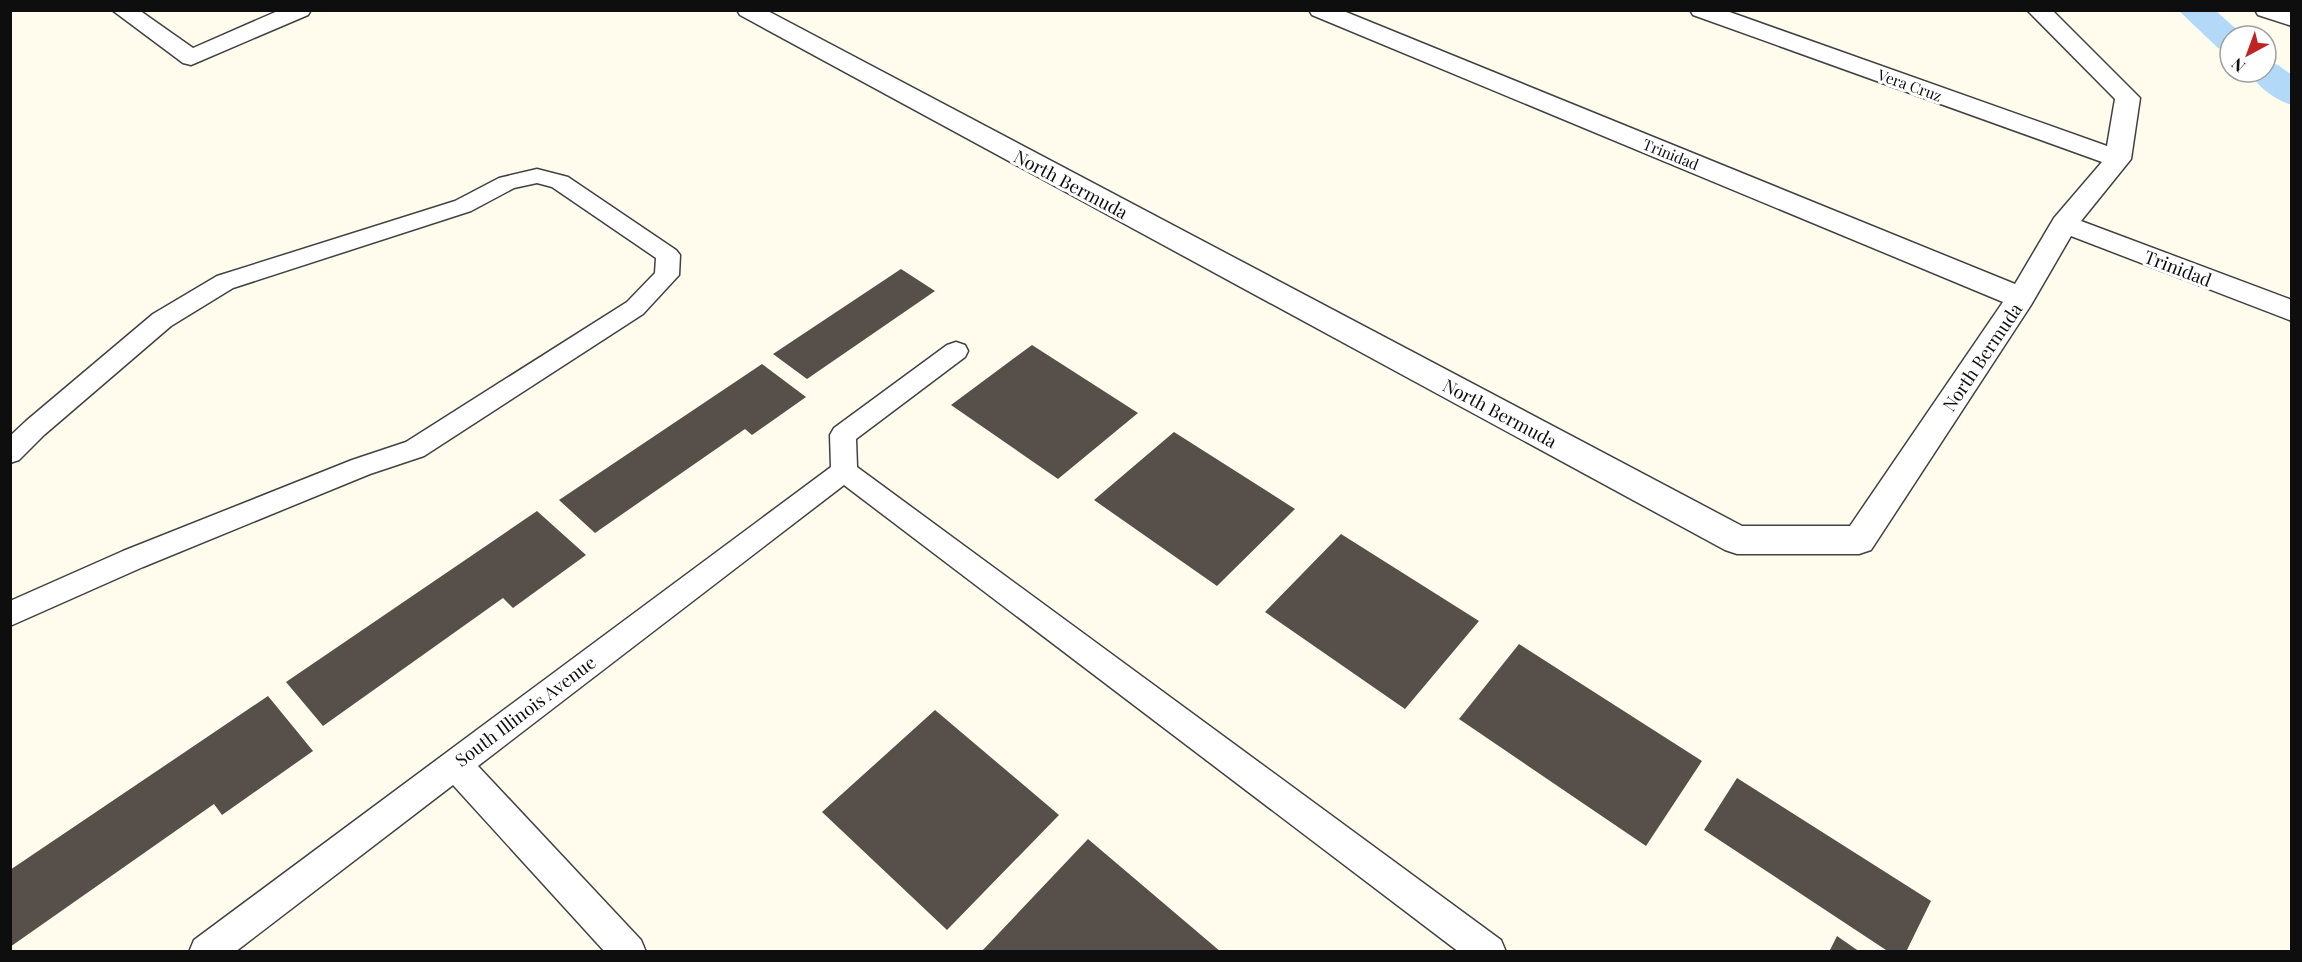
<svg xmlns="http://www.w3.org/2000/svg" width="2302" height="962" font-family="'Playfair Display',serif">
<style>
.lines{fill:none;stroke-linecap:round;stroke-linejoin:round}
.canal{fill:#b2daf8;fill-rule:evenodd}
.building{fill:#574f4a}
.lane-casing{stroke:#414141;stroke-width:3}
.street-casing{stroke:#414141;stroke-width:3}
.lane{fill:#fff;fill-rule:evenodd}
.street{fill:#fff;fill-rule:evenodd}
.labels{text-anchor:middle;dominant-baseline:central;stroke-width:6;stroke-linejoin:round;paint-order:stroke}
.far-street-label{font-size:15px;fill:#0e0e0e;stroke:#fff}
.street-label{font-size:18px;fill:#0e0e0e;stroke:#fff}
</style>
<rect width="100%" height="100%" fill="#fffcee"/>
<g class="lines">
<path class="canal" d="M2178 10H2215L2244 36H2230V51L2218 48Z
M2266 61 2278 65 2292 75V105C2274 100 2259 87 2248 72H2266Z"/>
</g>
<path class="building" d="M901 269 935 291 807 379 773 354Z
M1032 345 1138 413 1058 479 951 405Z
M762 364 806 397 752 435 745 429 595 533 559 500Z
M1174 432 1295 509 1217 586 1094 500Z
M537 511 586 555 513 608 503 598 323 726 286 682Z
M1341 534 1479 621 1405 709 1265 612Z
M1519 644 1702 761 1646 846 1459 719Z
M268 696 313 751 222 815 214 804 10 947V870Z
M935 710 1059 815 947 930 822 812Z
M1737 778 1931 901 1906 952H1889L1704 830Z
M1088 839 1221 952H981Z
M1837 936 1860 952H1829Z"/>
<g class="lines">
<defs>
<path id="lane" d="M537 169 568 177 676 250 680 255 679 275 643 314 424 456 370 474 143 567 10 626V601L123 551 352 460 406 442 627 302 655 273 656 258 552 187 537 183 514 188 471 211 233 288 171 326 44 435 19 460 10 463V436L26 421 153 314 217 276 455 201 499 178Z
M956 342 965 345 968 351 965 357 856 439 857 467 1501 940 1506 952H1459L844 485 478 766 641 940 646 952H605L453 785 235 952H189L194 940 831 467 830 435 834 428 947 345Z"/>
<path id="street" d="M112 10H139L193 48 280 10H311L308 15 191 65 183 63Z
M737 10H766L1742 526H1850L2003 302 1312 15 1309 10H1341L2015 284 2054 218 2102 162 1693 15 1690 10H1724L2107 146 2115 99 2027 10H2052L2140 98 2131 159 2081 221 2292 300V321L2071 236 2031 305 1871 550 1859 554H1737L1725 550 740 15Z
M2255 10 2292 11V26L2258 15Z"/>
</defs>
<use href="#lane" class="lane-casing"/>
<use href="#street" class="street-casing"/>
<use href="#lane" class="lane"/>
<use href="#street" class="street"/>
</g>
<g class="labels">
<g class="far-street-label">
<text transform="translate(1910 85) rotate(20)">Vera Cruz</text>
<text transform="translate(1671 154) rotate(22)">Trinidad</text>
</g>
<g class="street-label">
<text transform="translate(1071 184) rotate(28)">North Bermuda</text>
<text transform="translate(2178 268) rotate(21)">Trinidad</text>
<text transform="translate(1982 357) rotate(-56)">North Bermuda</text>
<text transform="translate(1500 413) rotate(28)">North Bermuda</text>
<text transform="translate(525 711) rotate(-37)">South Illinois Avenue</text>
</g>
</g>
<rect width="2302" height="962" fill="none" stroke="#0e0e0e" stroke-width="24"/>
<g transform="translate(2248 54) rotate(221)"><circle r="28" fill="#ffffff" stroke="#9f9f9f" stroke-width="1.5"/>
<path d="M0-4.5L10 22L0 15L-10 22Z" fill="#c12222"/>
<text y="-9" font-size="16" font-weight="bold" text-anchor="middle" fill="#0e0e0e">N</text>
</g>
</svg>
